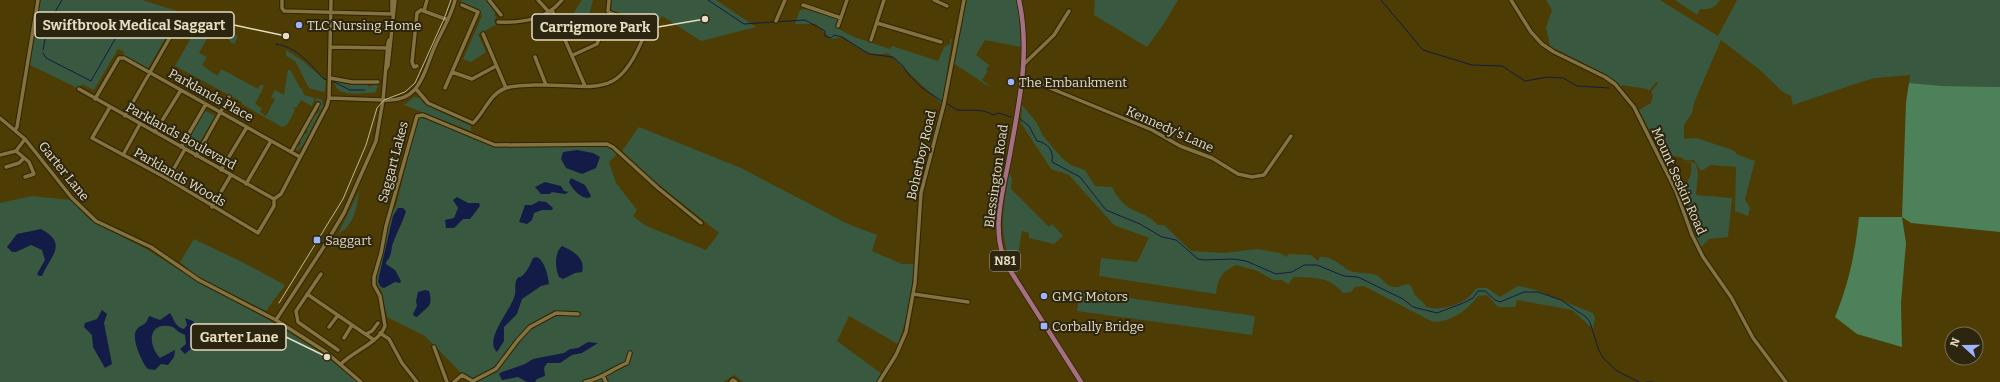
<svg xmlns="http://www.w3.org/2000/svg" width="2000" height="382" font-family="Bitter,serif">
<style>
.green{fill:#385940}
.forest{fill:#4d815a}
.water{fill:#131b47}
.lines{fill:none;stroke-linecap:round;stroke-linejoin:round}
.stream{stroke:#131b47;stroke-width:1}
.minor-casing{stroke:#302400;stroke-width:5.5}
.major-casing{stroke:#302400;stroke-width:6}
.minor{stroke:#847340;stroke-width:3.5}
.major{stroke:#a56f84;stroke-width:4.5}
.tram{stroke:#c2b896;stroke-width:1}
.poi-dot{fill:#9eb4fd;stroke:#2c250f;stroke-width:1.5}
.labels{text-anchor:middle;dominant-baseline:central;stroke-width:4;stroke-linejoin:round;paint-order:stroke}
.shield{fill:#2c250f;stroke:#aea58c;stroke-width:1}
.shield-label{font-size:12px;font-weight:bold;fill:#e5dcc1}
.poi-label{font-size:13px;fill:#e5dcc1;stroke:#2c250f;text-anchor:start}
.street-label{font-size:13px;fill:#e5dcc1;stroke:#2c250f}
.leader{fill:none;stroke:#e5dcc1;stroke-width:1.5}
.callout-dot{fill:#e5dcc1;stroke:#2c250f;stroke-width:1.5}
.callout{fill:#2c250f;stroke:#e5dcc1;stroke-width:1.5}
.callout-label{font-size:14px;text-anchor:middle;font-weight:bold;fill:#e5dcc1}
</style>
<rect width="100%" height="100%" fill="#4d3c03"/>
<path class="green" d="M40 0H142L180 12 149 67 147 68 123 55 124 52 118 49 94 90 82 84 79 89 28 64Z
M462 0H488L496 11 494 15 497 18 494 19 496 25 478 34 486 52 471 62 463 59 482 16 479 10 461 2Z
M582 0H593L585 30 578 28 579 26 573 14Z
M612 0H716L756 27 701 41 662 16 655 27 649 22 611 10Z
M967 0H1016L1019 17 1021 47 985 40 976 55 989 65 986 70 988 71 982 80 993 88 985 84 953 63Z
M1095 0H1178L1163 25 1147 47 1094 15Z
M1546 0H1660L1718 36 1737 0H2000V87L1943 86 1909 83 1910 75 1875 78 1861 82 1793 105 1791 96 1783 92 1760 70 1721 40 1694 103 1692 113 1684 125V139L1697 138 1735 151 1736 154 1755 161 1745 199 1750 208 1748 216 1735 211 1736 167 1711 165 1701 171 1694 160H1684L1683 158 1666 154 1662 155 1639 110 1651 103 1653 95 1651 92 1658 83 1656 82 1649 91 1647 89 1622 85 1620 89C1601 68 1574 60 1550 46L1546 27 1552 10Z
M1675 0H1720C1715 8 1709 10 1700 9L1697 15Z
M805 9 837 19 838 21 835 27 854 37 890 49 892 46 938 61 944 47 950 44V39H952L942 104 888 53C870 58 857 47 843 37L831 39 816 24H795L800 10Z
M200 22 238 36 234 44 230 42 228 35 221 33 218 29H212L207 26 204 32 209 35 199 53 207 57 202 65 217 76 221 70 225 71 258 89 261 84 264 86 255 104 262 108 260 112 266 116 275 99 271 97 275 90 284 95 288 69 291 71 300 88 302 89 304 95 315 98 312 106 301 100 297 107 293 108 295 110 287 125 282 127 242 104V102L175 66Z
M286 50 303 61 326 81 325 90 323 92 309 88 295 61 286 56Z
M334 81 351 85 367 84 369 87 378 83 376 92 372 93C360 93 336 98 334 81Z
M414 97 420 98 424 104 471 126V131L404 105Z
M316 98 322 100 323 106 303 145 298 150 294 149 296 145 298 147 301 143 298 142 303 133 306 134 308 131 305 129 314 114 318 113 320 111 318 108 319 104 316 102Z
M1022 105 1037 123 1043 136 1061 157 1071 165 1085 170 1095 186 1112 187C1126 216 1141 207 1158 225H1164L1191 251 1224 253 1257 249 1280 253 1286 257 1289 254 1311 255 1318 261 1320 257C1332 256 1339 264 1348 270 1355 274 1368 272 1376 275 1383 278 1386 287 1394 287 1398 288 1404 284 1409 284 1413 288 1412 290 1415 295 1419 300 1424 301 1426 307 1438 311 1456 306 1466 299 1470 297 1473 291 1477 288H1487L1500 297 1518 286 1533 289 1593 313 1595 318 1593 329 1572 310 1517 300 1515 307H1498L1487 295 1478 296C1468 310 1451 322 1433 322L1364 286 1355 287 1351 292 1343 293C1329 276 1314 278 1294 277L1288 284 1282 280H1273L1258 271 1236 265C1221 272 1218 279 1216 294L1099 276 1101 258 1137 262 1149 238 1114 225 1069 175 1051 169 1021 123Z
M204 110 215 116 194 152 184 146Z
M418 117 427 118 497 147 596 144 607 146 617 154 609 162 616 183 637 210 633 216 646 226 706 250 719 233 658 184 622 151 639 127 741 168 848 224 877 235 872 251 902 264H915L907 316 898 344 849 316 837 341 882 374 877 382H743L734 375 723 382H470L425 336 387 317 382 292 376 282 392 212 396 206Z
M1682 162 1690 161 1696 164 1698 173 1696 195 1732 198 1728 237 1709 239 1701 247 1699 245 1686 215 1678 190C1689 182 1693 176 1691 162Z
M1009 173 1012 179 1011 189 1049 227 1052 224 1063 236 1054 244 1029 238V233L1022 231C1019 243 1019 260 1015 269 996 236 1004 208 1009 173Z
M359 191C357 207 354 226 338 234Z
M32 196 71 200 90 220 148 250 195 280 251 309 317 350 359 382H0V203Z
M194 239 244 263 285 285 266 311 199 278 180 262Z
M1080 291 1255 316 1252 335 1077 311Z"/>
<path class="forest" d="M1909 83 1943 86 2000 87V232L1911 223 1902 217 1906 243 1901 303 1902 347 1857 334 1835 317C1849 283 1855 253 1859 217H1902L1906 102Z"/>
<path class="water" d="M577 150 593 153 600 157 596 168 582 174 566 168 561 159 563 152Z
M571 178 585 185 591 196 589 198C580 198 573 190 569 182Z
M545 182 561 186 564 191 569 192 565 194 552 192 550 194H541L535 187Z
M457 197 468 203H479L480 206 470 219H463L454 228H446L445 220 454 218 458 208 453 200Z
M539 201 546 202 553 208 552 210H542L534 213 532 220 527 224 519 222 525 205H532Z
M398 208H403L406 211C403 222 397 232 393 243 391 247 392 252 390 256 389 260 386 260 386 264L395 270 401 281 400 283 395 282 384 288 381 287 378 282 379 276 393 216Z
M41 229C69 244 50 256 42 276H39L37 274 45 260 42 250 31 245 16 252H12L7 247 17 234Z
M562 246C573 251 586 258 582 272L575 273 563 279 559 277C555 268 554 253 562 246Z
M537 257C545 261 548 276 549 284L541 286 522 299 517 314 504 327V341L497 352C483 339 512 310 515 294 516 289 514 284 517 279 520 275 518 279 522 276 527 272 531 263 533 258Z
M425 290 429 291C434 308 426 307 417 317L414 316 413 314 417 306 416 301 418 292Z
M102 310 107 314 104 323 112 364 105 368 93 347 92 335 84 327 85 323 97 319Z
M170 313C174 319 175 327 184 329L187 325 185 318 193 321 198 329V335L203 336 199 347H193L185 354 180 349 186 344 185 335 179 332 173 327C148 320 147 344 160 358L175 350 174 357 168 365 161 364 155 370 148 369C142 363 130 337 137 329 143 323 145 327 149 316L160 320Z
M588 342 598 343 582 353 572 355 560 363H547L544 368 545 376 537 379 535 382H527L518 377 502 380 499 374 502 372 525 364 533 359 564 353 570 349 578 348Z"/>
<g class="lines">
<path class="stream" d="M708 0 744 24 805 20 825 31V36L831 38 834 35 842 37 869 54 893 57 903 66 909 75 921 87 943 102
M1381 0 1423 50 1472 65 1502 66 1525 81 1548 77 1563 78 1577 86 1609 88
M276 44C297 47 310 64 324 79L327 80
M43 50 46 34 54 22 55 12 62 0
M43 53 46 58 91 81 126 20
M334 82 350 90H365
M946 103 957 110C969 111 983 108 993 115L999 113 1011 117
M1020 119 1029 126 1037 141C1048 143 1054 151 1052 162L1080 177 1106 210 1140 224 1162 237 1176 240 1198 259 1204 260 1233 259 1246 261 1276 274 1292 272 1304 265H1317L1344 276 1358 277 1403 299 1413 307 1437 313 1463 303 1473 298 1478 291H1485L1495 300 1500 302 1524 292H1538L1561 300 1586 317 1590 322 1599 351 1605 360 1617 371 1639 382
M1646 382H1653"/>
<defs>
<path id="minor" d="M282 0V8L284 11 392 14
M392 0V12
M489 0 501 15
M538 0 549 12
M609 0 608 11 610 13 645 25
M934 0 947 6
M1511 0 1531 32 1542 44 1554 52 1605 77 1615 84 1634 107 1676 191 1692 235 1703 257 1731 297 1753 338 1786 382
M803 5 841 18
M552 10 585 86
M424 11 427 0
M776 21 785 0
M498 22C522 23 546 20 562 0
M877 23 941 42
M838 26 847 0
M483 34 506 88
M565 36 578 30
M871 40 884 0
M330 47 387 48
M573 55 597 44 606 21
M535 57 546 85
M1023 65 1054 35 1069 11
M417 66 414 67 412 62 417 13 421 10 448 20
M386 69 388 66 395 0
M452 72 472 79 496 66
M330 78 352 82H378
M1022 80 1045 86 1152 130 1180 146 1212 158 1238 174 1252 177 1264 175 1291 136
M445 88 478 12 462 5
M79 89 274 199
M416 89 428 103 473 123C485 112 489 94 506 88 515 85 525 86 534 85 595 83 618 104 645 33
M329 98 383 100 388 43 389 40
M95 99 119 58H124L291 152
M110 107 92 138 168 179 258 233 274 206V199
M125 116 180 20
M0 118 25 139 72 198 96 221 151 247 199 280 276 320 326 352 361 382
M15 130 17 127 38 0
M155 132 181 90
M181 147 206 104
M16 151 29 162 34 174 25 177
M0 155 16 151 25 139
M123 155 140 124
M196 156 229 97
M300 157 291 152 318 104
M6 167 19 163 24 158
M221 170 247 127
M168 179 185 149
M246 184 271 141
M274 199 281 194 327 106 329 98 331 0
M212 207 231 175
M321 274 296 311 298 322 338 350
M307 294 374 340
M913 294 968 302
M276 320 323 248 344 213 376 141 383 100C421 103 423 73 435 46 442 30 451 17 455 0
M329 327 338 315
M380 333 389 339 402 363 417 382
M366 334 372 331 378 323
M344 338 352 325
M434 347 447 382
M341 364C353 351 379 343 385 326L380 296 374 285V277L381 253 386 226 417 116 423 115 495 145 607 144 613 147 658 188 701 223
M603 376 606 382
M473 381 496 369 518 340 530 327 556 313 578 314
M454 382 462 375 474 382
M585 382C601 379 612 369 627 363L630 353
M731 382 733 380 736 382
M879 382 896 355 906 332 915 283 921 193 944 104 964 0"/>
<path id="major" d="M1019 0C1030 49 1020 99 1011 148 1005 187 988 230 1008 267L1081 382"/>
</defs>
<use href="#minor" class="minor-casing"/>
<use href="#major" class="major-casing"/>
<use href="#minor" class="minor"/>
<use href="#major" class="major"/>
<path class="tram" d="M279 303 343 199 366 145 377 108 384 100 405 92 415 83 444 19 451 0"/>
</g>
<g class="poi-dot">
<circle cx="299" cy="25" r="4"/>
<circle cx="1011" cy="82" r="4"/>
<rect x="313" y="236" width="8" height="8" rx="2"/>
<circle cx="1044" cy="296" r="4"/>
<rect x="1040" y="322" width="8" height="8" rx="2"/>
</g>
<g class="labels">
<rect class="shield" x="990" y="251" width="30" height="20" rx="3"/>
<g class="shield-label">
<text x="1005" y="261">N81</text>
</g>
<g class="poi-label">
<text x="307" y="25">TLC Nursing Home</text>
<text x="1019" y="82">The Embankment</text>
<text x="325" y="240">Saggart</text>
<text x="1052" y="296">GMG Motors</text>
<text x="1052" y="326">Corbally Bridge</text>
</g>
<g class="street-label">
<text transform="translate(211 95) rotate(29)">Parklands Place</text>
<text transform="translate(1170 129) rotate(24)">Kennedy's Lane</text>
<text transform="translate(181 136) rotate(29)">Parklands Boulevard</text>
<text transform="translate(921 155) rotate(-77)">Boherboy Road</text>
<text transform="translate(393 162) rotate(-75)">Saggart Lakes</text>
<text transform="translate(64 171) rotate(51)">Garter Lane</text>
<text transform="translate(996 176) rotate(-82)">Blessington Road</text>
<text transform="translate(180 177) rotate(30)">Parklands Woods</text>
<text transform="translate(1679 181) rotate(66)">Mount Seskin Road</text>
</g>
</g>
<path class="leader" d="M286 36L234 25M705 19L658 27M327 357L286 337"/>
<g class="callout-dot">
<circle cx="286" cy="36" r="4"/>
<circle cx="705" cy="19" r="4"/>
<circle cx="327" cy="357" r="4"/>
</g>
<g class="callout">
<rect x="35" y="12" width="199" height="26" rx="4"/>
<rect x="532" y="14" width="126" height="26" rx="4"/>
<rect x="191" y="324" width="95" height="26" rx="4"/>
</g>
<g class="callout-label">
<text x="134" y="30">Swiftbrook Medical Saggart</text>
<text x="595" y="32">Carrigmore Park</text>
<text x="239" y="342">Garter Lane</text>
</g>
<g transform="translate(1964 346) rotate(291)"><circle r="19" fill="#2c250f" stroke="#766e56"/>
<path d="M0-3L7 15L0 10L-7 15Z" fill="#9eb4fd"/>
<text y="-6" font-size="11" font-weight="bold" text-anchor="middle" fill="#e5dcc1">N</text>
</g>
</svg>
